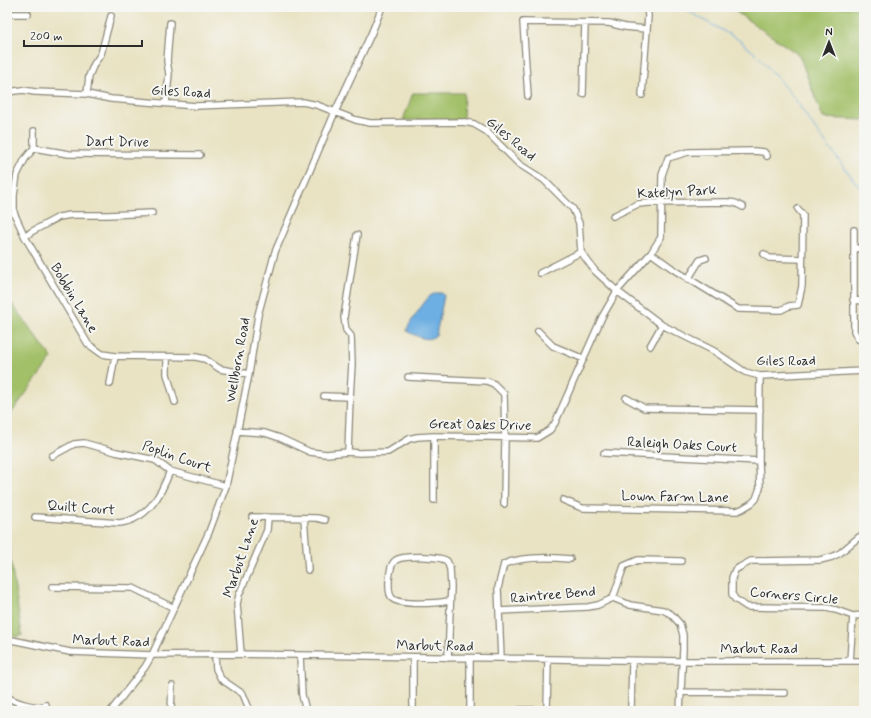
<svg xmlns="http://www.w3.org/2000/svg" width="871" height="718" font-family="Mynerve,sans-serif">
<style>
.green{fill:#a2c068;stroke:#66764a}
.water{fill:#6dafe2;stroke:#4c6d86}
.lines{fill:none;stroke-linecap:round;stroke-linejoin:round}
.stream{stroke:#6dafe2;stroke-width:1}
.minor-casing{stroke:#8a8778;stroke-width:8}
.minor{stroke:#fff;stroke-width:5.5}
.labels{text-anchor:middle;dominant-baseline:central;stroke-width:4;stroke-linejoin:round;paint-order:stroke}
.street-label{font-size:14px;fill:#2b2b2b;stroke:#f6f6f2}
</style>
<rect width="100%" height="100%" fill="#f6f6f2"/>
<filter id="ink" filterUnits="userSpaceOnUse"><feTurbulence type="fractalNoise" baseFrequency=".025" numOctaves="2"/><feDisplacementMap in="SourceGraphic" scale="8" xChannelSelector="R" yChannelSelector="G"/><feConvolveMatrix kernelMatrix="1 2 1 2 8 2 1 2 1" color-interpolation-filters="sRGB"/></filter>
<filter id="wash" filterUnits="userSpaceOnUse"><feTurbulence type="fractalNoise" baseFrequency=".012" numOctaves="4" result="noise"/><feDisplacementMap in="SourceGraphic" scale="16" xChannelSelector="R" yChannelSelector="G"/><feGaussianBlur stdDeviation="0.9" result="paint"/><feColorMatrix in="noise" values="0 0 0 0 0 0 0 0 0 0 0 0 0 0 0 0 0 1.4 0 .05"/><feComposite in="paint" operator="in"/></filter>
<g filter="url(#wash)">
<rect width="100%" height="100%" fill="#e9e3c4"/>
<path class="green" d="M729 7H864V120L823 118 799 55Z
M413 93H464L463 120H403Z
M7 297 52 358 7 419Z
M7 502 8 543 22 635 16 637 7 633Z"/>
<path class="water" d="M436 293H442L444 296 436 335C427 343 418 336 408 332L407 330C407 326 426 299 430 296 432 295 434 294 436 293Z"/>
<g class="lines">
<path class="stream" d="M681 7 739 40 758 56 795 99 815 129 860 188"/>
</g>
</g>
<g filter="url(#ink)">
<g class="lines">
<defs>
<path id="minor" d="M7 14H28
M7 92 23 90 35 92 87 94 111 99 196 106 303 102 317 105 356 120 370 123 465 122 474 124 486 131 519 164 544 180 573 209 579 223 581 252 595 271 617 291 662 325 714 351 745 372 760 376 864 371
M87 94 89 76 94 64 101 54 111 16
M583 94 585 23
M642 95 648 16 647 7
M528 96 523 22 609 23 625 27 646 29
M166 103 169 74 167 61 170 23
M34 131V148L25 159 17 175 14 195V213L25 237 88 344 102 354 115 356 196 357 205 359 220 369 249 374
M34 148 69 154 200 155
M613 216 638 204 649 203 727 202 735 203 743 207
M854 230V331L858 339
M25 237 31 232 59 217 71 215H108L152 213
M854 248 864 249
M651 253 673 269 738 309 781 310 789 306 798 305 802 286 803 215 798 209
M764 254 769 258 802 259
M540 273 581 252
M688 279 700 260 706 258
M853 300 864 301
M538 331 553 346 584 359
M650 346 662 325
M167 357V374L175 402
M408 377 487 381 494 384 504 394 505 437 504 504
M110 384 115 356
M324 396 350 397
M626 398 644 408 760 410
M237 431 265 433 280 438 310 452 326 454 348 452 359 453 388 452 409 439 417 437 434 436 537 438 550 430 555 423 602 317 617 291 651 253 661 237 662 175 668 158 688 152 754 151 764 152 767 156
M348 452 350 397 352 364 351 336 346 330 344 317 357 235
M604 453 759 461
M52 456 74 444 84 443 116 452 155 460 170 471 226 486
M434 500V436
M563 500 582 508 737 511 742 509 752 503 756 499 760 488 759 461 760 376
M35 517 120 523C148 519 161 495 170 471
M252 517 317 518 325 520
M304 518 308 570
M864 535 859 537 840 553 832 557 820 560 751 561 740 567 735 570 732 578V594L735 599 747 607 827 608 836 610 853 616 864 615
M52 587 133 588 174 608
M613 598 630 605 663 610 671 614 680 624 683 635V649L680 711
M500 611 588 607 598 605 613 598 624 566 638 560 681 561
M7 639 70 652 152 655 241 654 683 661H864
M241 654 237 604 239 595 267 530 268 518
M215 655 216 669 221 679 243 694 250 711
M300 656 302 695 306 711
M448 658 451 587 450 569 447 561C440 556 403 555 396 560 390 564 390 573 389 580 389 585 388 594 392 598 399 606 438 603 449 601
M501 658 498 588 504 564C524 556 549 557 570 559
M470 659V711
M850 661 853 616
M680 692 785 693
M7 697C15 702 38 710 46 705
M520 710H547
M111 711 145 667 152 655 209 532 226 486 249 374 258 315 275 252 335 112 372 32 382 7
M171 711 172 686
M413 711V657
M547 711 548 660
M631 711 632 661"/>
</defs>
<use href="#minor" class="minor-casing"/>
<use href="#minor" class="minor"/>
</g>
</g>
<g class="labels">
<g class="street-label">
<text transform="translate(181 92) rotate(3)">Giles Road</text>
<text transform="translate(511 139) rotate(40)">Giles Road</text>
<text transform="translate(117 142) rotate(1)">Dart Drive</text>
<text transform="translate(677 192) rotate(-3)">Katelyn Park</text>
<text transform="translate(74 298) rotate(59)">Bobbin Lane</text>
<text transform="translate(238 360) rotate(-80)">Wellborn Road</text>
<text x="786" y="361">Giles Road</text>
<text transform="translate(480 425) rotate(1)">Great Oaks Drive</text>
<text transform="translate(682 445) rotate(3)">Raleigh Oaks Court</text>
<text transform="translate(177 457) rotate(19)">Poplin Court</text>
<text transform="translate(675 497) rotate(1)">Lown Farm Lane</text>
<text transform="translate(81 508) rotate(4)">Quilt Court</text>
<text transform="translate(241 558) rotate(-71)">Marbut Lane</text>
<text transform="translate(553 595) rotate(-5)">Raintree Bend</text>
<text transform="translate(794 596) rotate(5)">Corners Circle</text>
<text transform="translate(111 641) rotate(2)">Marbut Road</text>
<text transform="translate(435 646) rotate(1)">Marbut Road</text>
<text x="759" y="649">Marbut Road</text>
</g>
</g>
<rect width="871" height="718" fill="none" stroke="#f6f6f2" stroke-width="24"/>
<g transform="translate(829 42)" stroke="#f6f6f2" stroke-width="3" paint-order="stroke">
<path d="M0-3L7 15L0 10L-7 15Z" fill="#2b2b2b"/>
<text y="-6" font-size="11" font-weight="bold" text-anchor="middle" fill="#2b2b2b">N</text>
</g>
<path d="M24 40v6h118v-6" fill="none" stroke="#2b2b2b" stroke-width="2"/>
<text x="30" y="40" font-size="12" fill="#2b2b2b" stroke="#f6f6f2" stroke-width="3" paint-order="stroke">200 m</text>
</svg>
